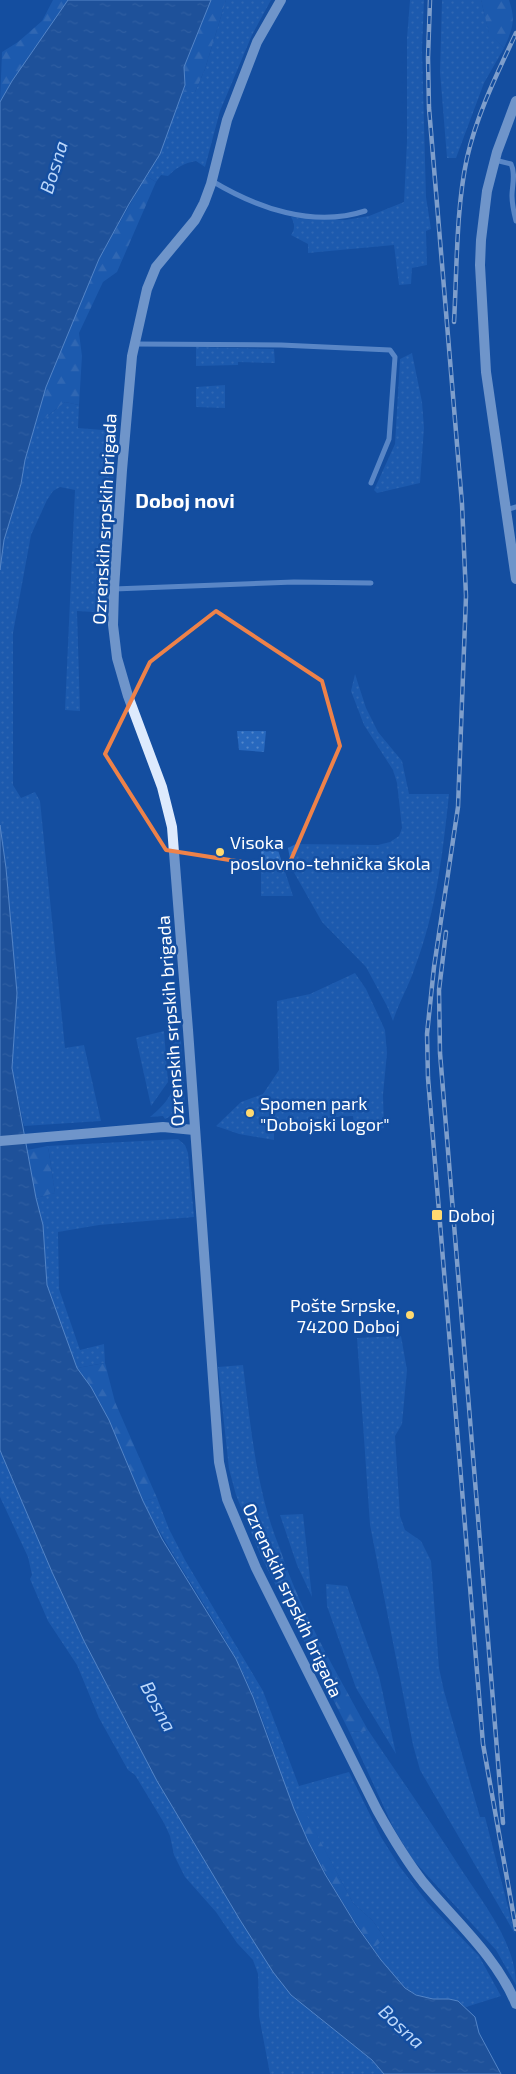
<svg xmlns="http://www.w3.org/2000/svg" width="516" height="2074" font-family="'Exo 2',sans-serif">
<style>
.grass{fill:url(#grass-dots)}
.forest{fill:url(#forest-firs)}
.water{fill:url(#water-ripples);stroke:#9fc6f7}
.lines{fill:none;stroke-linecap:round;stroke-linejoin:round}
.street{stroke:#adcbf4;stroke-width:5}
.secondary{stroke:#ddeafd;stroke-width:10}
.rail-casing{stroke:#fff;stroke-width:4.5}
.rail{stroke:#144ea0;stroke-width:2.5;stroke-dasharray:8;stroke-linecap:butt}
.marked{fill:none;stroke:#ee8249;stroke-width:4;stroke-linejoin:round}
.poi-dot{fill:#ffd970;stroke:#144ea0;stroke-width:2}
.labels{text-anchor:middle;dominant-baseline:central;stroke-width:5;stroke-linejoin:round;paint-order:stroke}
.street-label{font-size:18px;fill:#fff;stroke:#144ea0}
.poi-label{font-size:18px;fill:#fff;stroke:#144ea0;text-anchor:start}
.water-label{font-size:19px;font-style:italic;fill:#bad6fa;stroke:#144ea0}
.quarter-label{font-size:20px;font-weight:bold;fill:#fff;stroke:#144ea0}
</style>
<defs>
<pattern id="grass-dots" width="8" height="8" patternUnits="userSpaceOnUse" patternTransform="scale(1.25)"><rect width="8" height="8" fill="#2768be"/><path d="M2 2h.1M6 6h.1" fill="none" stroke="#5286cb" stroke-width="1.8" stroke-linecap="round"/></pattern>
<pattern id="forest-firs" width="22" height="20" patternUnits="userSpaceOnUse" patternTransform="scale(1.25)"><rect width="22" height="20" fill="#2768be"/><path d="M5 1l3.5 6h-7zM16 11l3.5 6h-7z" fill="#5286cb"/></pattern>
<pattern id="water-ripples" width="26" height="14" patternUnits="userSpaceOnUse" patternTransform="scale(1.25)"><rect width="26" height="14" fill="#2c5693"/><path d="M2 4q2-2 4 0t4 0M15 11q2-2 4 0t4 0" fill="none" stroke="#4c6fa3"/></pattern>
</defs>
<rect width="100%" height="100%" fill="#144ea0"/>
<path class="grass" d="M226 0H271L252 35 220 111 205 167 196 161C184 163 176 168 168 176L161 175 156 182 146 176 160 154 182 92H195L205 69Z
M410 0H424L422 49 426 197 431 229 426 231 427 265 412 268 411 284 399 285 394 245 308 253V244L291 235C295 229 295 224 291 217L345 220 369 216 404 202 407 141V38Z
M442 0H481L489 33 504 48 484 83 456 158H447L440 72Z
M196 347 274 349 275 363 238 362V365L196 366Z
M412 353 422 402 424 428 420 483 377 493 374 490 395 444 400 359Z
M225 385V408L196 407V387Z
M65 402 79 405 78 428 115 431 109 613 77 611 80 711 65 710 75 490 60 487 53 491 47 500 31 535 13 633V785L21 798 35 792 40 801 65 1048 84 1045 101 1121 24 1126 12 1068 17 993 6 868 0 825V570L4 540 21 484 25 460 35 426Z
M355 674 366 708 378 732 402 761 409 794H449C443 852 436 912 415 967 409 986 399 1002 393 1021L387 1006 366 967 322 922 292 869 288 848 296 844 378 845 390 842 399 836 402 828 397 783 393 770 364 725 351 691Z
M237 731H266L264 752 239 750Z
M261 840 276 844 293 896H261Z
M355 973 366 989 385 1030 387 1053 383 1095 384 1128 355 1132 353 1116 334 1117 299 1122 290 1128 274 1133V1140L239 1134 216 1126 241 1102 263 1094 279 1070 277 1001 310 994Z
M164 1031 168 1082 151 1106 136 1038Z
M179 1038 181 1041 185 1103 175 1114 165 1119 163 1116 150 1117C169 1101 178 1089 175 1063 175 1057 173 1050 173 1044Z
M178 1139 185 1145 188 1153 194 1217 99 1225 58 1232 59 1289 80 1350 104 1344 105 1363 77 1368 47 1285 43 1225 36 1198 55 1193 48 1146Z
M401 1336 407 1370 402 1424 395 1436 400 1516 405 1530 421 1541 431 1561 439 1668 444 1691 480 1817H485L515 1934 420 1770 413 1745 370 1525 357 1338Z
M243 1365C251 1428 256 1490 280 1549L260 1554 236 1495 229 1469 218 1367Z
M0 1450 52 1572 84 1641 157 1781 240 1920 273 1972 291 1995 372 2060 384 2074H270L259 2016 258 1974 253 1960 237 1943 216 1912 185 1877 174 1855 170 1836 164 1823 135 1775 128 1770 99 1718 77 1665 48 1621 30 1579 32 1575 28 1557 0 1497Z
M157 1498 169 1529 185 1560 263 1691 299 1786 349 1772 381 1837 400 1867 428 1903 479 1956 501 1996 466 2007C454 1999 446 2000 433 1999 405 1997 388 1969 373 1948L385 1939 373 1921 353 1903 305 1813 294 1809C275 1759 261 1706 236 1659 207 1605 171 1556 143 1501Z
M303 1514 312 1597 297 1565 280 1515Z
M326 1584 347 1586 379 1676 396 1754 356 1688 327 1606Z
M368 1730C399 1776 431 1822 461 1869 483 1903 516 1943 516 1985L496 1950 413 1860 393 1827 349 1731 362 1732Z"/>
<path class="forest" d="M53 0H68L12 81 0 102 2 52 18 42 42 21Z
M211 0H226L205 69 195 92H182L185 85 184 67Z
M481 0H509C516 20 513 28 504 48L489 34Z
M146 176 156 182 117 272 103 282 79 333 82 356 79 405 65 402 35 426 46 387 99 259Z
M48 1146 55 1193 36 1198 27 1150Z
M105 1363 115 1402 157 1498 143 1501C124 1455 107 1409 77 1368Z
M280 1549C301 1613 336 1671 368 1730L362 1732 349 1731 260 1554Z
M294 1809 305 1812 353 1903 373 1921 385 1939 373 1948C342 1904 315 1858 294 1809Z"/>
<path class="water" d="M68 0H211L184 67 185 85 160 154 129 204 99 259 46 387 25 460 21 484 4 540 0 570V102L12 81Z
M0 825 6 868 17 993 12 1068 36 1198 43 1225 47 1285 77 1368 91 1387 109 1420 143 1501 162 1539 236 1659 253 1697 294 1809 308 1841 325 1874 356 1925 381 1960 405 1988 416 1995 433 1999H449L458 2001 475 2017 479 2033 501 2074H384L372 2060 291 1995 273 1972 240 1920 157 1781 84 1641 52 1572 2 1455 0 1450Z"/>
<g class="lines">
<path class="street" d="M495 160 511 164C516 174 512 185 512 196 512 205 514 213 516 221
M212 181C257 208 313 228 365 211
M135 344 281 345 390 350 395 357 389 439 371 483
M506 510 516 507
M114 589 294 582 371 583"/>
<path class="secondary" d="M281 0 257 42 227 120 211 184 204 203 195 220 156 267 147 289 132 356 122 470 114 589 113 625 117 658 128 696 162 787 172 827 188 1030 219 1462 227 1499 256 1568 377 1810C391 1835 405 1859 423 1882 455 1921 496 1956 516 2004
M516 101 497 152 487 191 481 240 480 265 486 372 516 579
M0 1141 163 1127 194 1130"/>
<defs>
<path id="rail" d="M430 0 428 58 429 108 462 504 466 596 458 807 434 967 427 1034 428 1078 483 1744 516 1929
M454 322C457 270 456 208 467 158 477 114 497 74 516 33
M446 932 439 990 440 1053 503 1823"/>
</defs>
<use href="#rail" class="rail-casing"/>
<use href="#rail" class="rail"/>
</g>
<path d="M0 0H516V2074H0ZM216 611 322 681 340 746 287 869 166 850 105 754 150 662Z" fill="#144ea0" fill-opacity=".55" fill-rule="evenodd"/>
<path class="marked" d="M216 611 322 681 340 746 287 869 166 850 105 754 150 662Z"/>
<g class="poi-dot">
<circle cx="220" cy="852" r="5"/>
<circle cx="250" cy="1113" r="5"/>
<rect x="431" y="1209" width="12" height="12" rx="2.5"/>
<circle cx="410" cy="1315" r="5"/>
</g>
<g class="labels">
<g class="street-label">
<text transform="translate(104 519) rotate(-87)">Ozrenskih srpskih brigada</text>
<text transform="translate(170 1021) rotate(-94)">Ozrenskih srpskih brigada</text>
<text transform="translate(293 1600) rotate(65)">Ozrenskih srpskih brigada</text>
</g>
<g class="poi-label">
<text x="230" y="842">Visoka<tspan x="230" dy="21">poslovno-tehnička škola</tspan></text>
<text x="260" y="1103">Spomen park<tspan x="260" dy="21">"Dobojski logor"</tspan></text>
<text x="448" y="1215">Doboj</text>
<text x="400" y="1305" text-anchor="end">Pošte Srpske,<tspan x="400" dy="21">74200 Doboj</tspan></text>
</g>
<g class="water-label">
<text transform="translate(53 167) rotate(-73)">Bosna</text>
<text transform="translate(159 1706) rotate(62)">Bosna</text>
<text transform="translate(402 2026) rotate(43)">Bosna</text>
</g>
<g class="quarter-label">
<text x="185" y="500">Doboj novi</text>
</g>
</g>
</svg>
